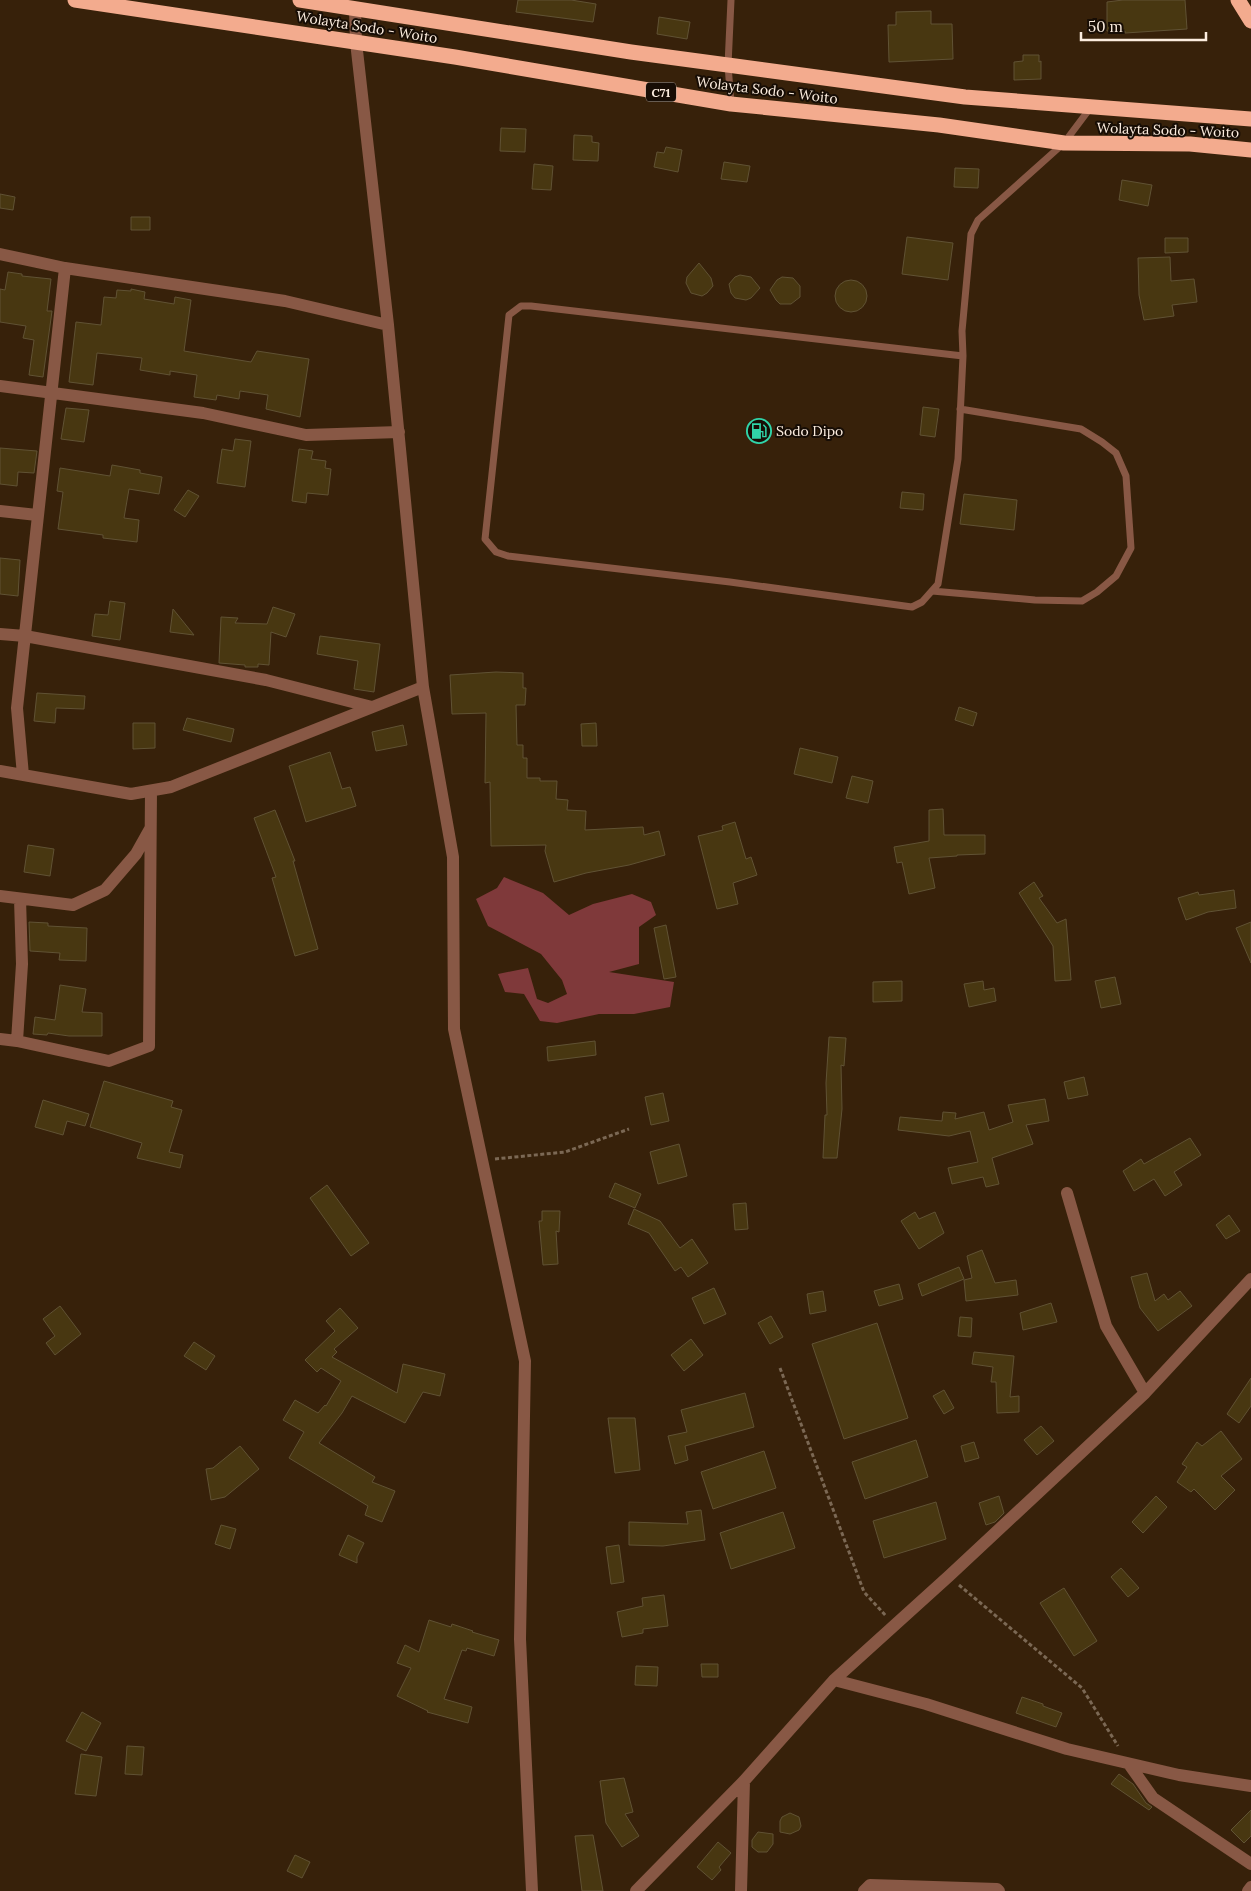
<svg xmlns="http://www.w3.org/2000/svg" width="1251" height="1891" font-family="Lora,serif">
<style>
.forest{fill:#7f393a}
.building{fill:#483711;stroke:#605234}
.lines{fill:none;stroke-linecap:round;stroke-linejoin:round}
.path{stroke:#7b6854;stroke-width:3;stroke-dasharray:4 2.5;stroke-linecap:butt}
.lane{stroke:#885845;stroke-width:7}
.street{stroke:#885845;stroke-width:12}
.highway{stroke:#f3ab8e;stroke-width:15}
.labels{text-anchor:middle;dominant-baseline:central;stroke-width:4;stroke-linejoin:round;paint-order:stroke}
.shield{fill:#170d05;stroke:#b7aa9e;stroke-width:1}
.shield-label{font-size:12px;font-weight:bold;fill:#fceddf}
.street-label{font-size:14px;fill:#fceddf;stroke:#170d05}
.poi-label{font-size:14px;fill:#fceddf;stroke:#170d05;text-anchor:start}
</style>
<rect width="100%" height="100%" fill="#37210a"/>
<path class="forest" d="M504 877 543 893 569 915 593 904 632 894 651 902 656 915 639 927V964L609 972 674 982 670 1007 634 1014H599L557 1023 540 1021 524 994 505 992 498 974 528 968 537 999 548 1003 567 994 562 980 541 954 488 926 476 899 497 888Z"/>
<path class="building" d="M518 0H571L596 4 593 22 516 12Z
M1123 0H1185L1187 29 1125 33V31H1107V2Z
M931 11V24H952L953 59 889 62 888 25H896V12Z
M659 17 690 22 687 39 657 34Z
M1023 55H1039V62L1041 61V79L1014 80V62L1023 61Z
M501 128 526 129 525 152 500 151Z
M574 135 592 136V142L599 143 598 161 573 160Z
M666 147 682 150 678 172 654 167 657 152 664 153Z
M724 162 750 166 747 182 721 179Z
M534 164 553 166 551 190 532 189Z
M955 168 979 169 978 188 954 187Z
M1122 180 1152 185 1148 206 1119 200Z
M0 194 15 197 13 210 0 208Z
M131 217H150V230H131Z
M907 237 953 243 948 280 902 274Z
M1165 238H1188V252L1165 253Z
M1170 257 1171 281 1194 279 1197 302 1172 305 1174 316 1144 320 1139 295 1138 258Z
M699 263 711 278 713 286 707 293 702 296 691 293 686 283 687 277Z
M8 272 22 274V276L51 279 47 311H52L43 377 29 375 34 340 23 338 26 326 0 322V289L5 290Z
M740 275 751 277 760 288 751 298 746 300 735 298 731 293 729 284 735 277Z
M782 277 793 278 800 286V297L791 304H780L776 300 770 290 777 280Z
M835 296a16 16 0 1 1 32 0a16 16 0 1 1-32 0Z
M131 289 145 292 144 299 174 304 175 297 191 300 184 351 251 362 257 351 309 359 300 417 266 409 268 395 240 391 239 399 217 395 216 400 194 397 197 375 170 371V375L140 370 142 358 97 353 93 385 69 382 76 322 101 325 104 297 116 298 117 290 131 291Z
M923 407 939 409 935 437 920 435Z
M66 408 89 410 84 442 61 439Z
M235 439 251 441 245 487 217 483 222 449 233 451Z
M0 448 37 451 34 473 18 472 17 486 0 484Z
M299 449 313 451 311 459 326 461 325 468 331 469 328 495 307 493 306 503 292 501Z
M112 465 140 470V473L162 477 159 494 129 489 124 518 139 520 137 542 103 538V535L58 529 63 492 57 491 60 468 110 476Z
M188 490 199 496 185 517 174 510Z
M902 492 924 494 923 510 900 508Z
M964 494 1017 500 1014 530 960 524Z
M0 558 20 560 18 596 0 594Z
M110 601 125 603 120 640 92 636 95 614 108 615Z
M273 607 295 614 286 637 271 632 269 665 258 664V667H245V665L219 663 221 617 238 618 235 623 267 624Z
M173 609 194 635 170 632Z
M320 636 380 644 374 692 354 689 358 661 317 654Z
M496 672 523 673V688H526L525 705H516L517 745H523V758H527V778H540V781H557L556 799 568 800 567 810 586 811 585 830 643 827 644 835 659 831 665 855 629 865 586 873 554 882 545 851 546 845 491 846 490 782 485 783 486 713 452 714 450 675Z
M37 693 85 696 84 709 56 708 55 723 34 721Z
M959 707 977 713 973 726 955 720Z
M187 718 234 729 231 742 183 730Z
M133 723H155V748L133 749Z
M596 723 597 746H582L581 724Z
M403 725 407 745 376 751 372 732Z
M800 748 838 757 832 783 794 774Z
M330 752 342 789 350 787 356 806 306 822 289 766Z
M852 776 873 781 868 803 846 798Z
M943 809 944 835H985V854L957 855V856L929 858 935 888 909 894 902 862 897 863 894 847 929 841V810Z
M275 810 295 861H293L318 949 295 956 272 878 276 877 254 818Z
M735 822 746 859 751 857 757 875 733 883 738 904 717 909 698 836 723 830 722 826Z
M28 845 54 849 50 876 24 872Z
M1034 882 1043 896 1039 898 1057 923 1066 919 1071 980 1055 981 1053 946 1019 893Z
M1234 890 1236 908 1208 912 1186 920 1178 898 1198 892 1199 895Z
M29 922 48 923V926L87 928 86 961 59 960 60 953 30 951Z
M1251 922V963L1236 928Z
M666 925 676 977 664 979 654 928Z
M1115 977 1121 1004 1101 1008 1095 981Z
M902 981V1001L873 1002V982Z
M983 981 984 990 994 988 996 1001 969 1007 964 984Z
M60 985 86 989 82 1012 102 1013V1036H69L48 1033 47 1035 33 1034 35 1017 55 1020Z
M829 1037 846 1038 844 1066 841 1065 842 1109 837 1158H823L825 1115H827L826 1083Z
M595 1041 596 1055 548 1061 547 1047Z
M1084 1077 1088 1095 1068 1099 1064 1082Z
M104 1081 173 1101 171 1107 182 1110 169 1152 183 1155 180 1168 137 1158 142 1143 90 1127Z
M663 1093 669 1121 651 1125 645 1097Z
M1045 1099 1049 1121 1026 1125 1033 1144 992 1158 999 1184 986 1187 983 1177 952 1184 948 1168 978 1162 970 1131 949 1136 898 1130 900 1117 942 1121 943 1112 956 1113 955 1119 984 1112 989 1130 1013 1122 1008 1105Z
M43 1100 89 1114 85 1126 67 1121 63 1135 35 1127Z
M1190 1138 1201 1155 1174 1172 1182 1185 1165 1196 1154 1179 1134 1191 1123 1171 1141 1159 1144 1164Z
M679 1144 687 1176 658 1184 650 1152Z
M615 1183 641 1194 635 1208 609 1197Z
M327 1185 369 1243 351 1256 310 1198Z
M746 1203 748 1229 735 1230 733 1204Z
M634 1209 660 1221 680 1248 692 1239 708 1263 688 1277 681 1267 675 1271 649 1233 628 1224Z
M542 1211H560L559 1232 556 1231 558 1264 543 1265 539 1221H542Z
M915 1212 919 1219 935 1212 944 1233 919 1249 901 1221Z
M1229 1215 1240 1231 1226 1239 1216 1225Z
M982 1250 995 1283 1016 1280 1018 1295 966 1301 964 1280 972 1278 967 1256Z
M959 1267 964 1279 922 1296 918 1284Z
M1147 1273 1155 1301 1164 1294 1168 1300 1180 1291 1192 1306 1158 1331 1140 1308 1131 1277Z
M899 1284 903 1299 879 1306 874 1291Z
M714 1288 726 1314 704 1324 692 1298Z
M823 1291 826 1311 810 1314 807 1294Z
M1051 1303 1057 1322 1023 1330 1020 1313Z
M60 1306 81 1334 55 1355 46 1343 55 1336 43 1319Z
M340 1308 358 1328 334 1349 337 1352 332 1357 397 1393 403 1364 445 1374 440 1396 423 1392 405 1423 352 1396 342 1413 319 1443 375 1477 372 1482 395 1491 382 1522 365 1515 368 1506 289 1458 304 1432 283 1420 295 1400 318 1413 325 1405 326 1406 341 1381 321 1368 317 1372 305 1360 335 1331 326 1321Z
M771 1316 783 1337 770 1344 758 1323Z
M960 1317 972 1318 971 1337 958 1336Z
M877 1323 908 1418 844 1439 812 1344Z
M691 1339 703 1355 684 1371 671 1355Z
M194 1342 215 1356 206 1370 184 1356Z
M974 1352 1014 1356 1010 1397 1019 1396V1412L997 1413 996 1382H991L993 1367 972 1364Z
M1251 1378V1406L1239 1423 1227 1414Z
M944 1390 954 1408 944 1414 933 1396Z
M745 1393 754 1427 685 1446 688 1460 675 1464 668 1436 687 1432 681 1410Z
M608 1418H635L640 1470 615 1473Z
M1041 1426 1054 1441 1037 1455 1024 1440Z
M1221 1431 1242 1459 1221 1476 1235 1490 1215 1510 1194 1489 1191 1492 1177 1482 1187 1467 1182 1464 1197 1442 1202 1446Z
M916 1440 928 1477 865 1499 852 1462Z
M974 1442 979 1458 965 1462 961 1446Z
M240 1446 259 1469 225 1497 211 1500 206 1469 213 1468Z
M764 1451 776 1488 713 1509 701 1472Z
M999 1496 1004 1513 995 1522 986 1525 979 1503Z
M1156 1496 1167 1507 1143 1533 1132 1522Z
M936 1502 946 1539 884 1558 873 1521Z
M701 1510 705 1540 663 1546 629 1545V1522L688 1524 686 1512Z
M783 1512 795 1548 731 1569 720 1533Z
M221 1525 236 1529 230 1549 215 1544Z
M348 1535 364 1543 357 1557V1563L339 1555Z
M619 1545 624 1582 611 1584 606 1547Z
M1121 1568 1139 1588 1128 1597 1111 1577Z
M1064 1588 1097 1641 1074 1656 1040 1603Z
M664 1595 668 1626 643 1629V1633L622 1637 617 1612 643 1606 642 1598Z
M429 1620 451 1627 452 1624 473 1631 472 1632 499 1640 494 1656 467 1648 466 1651 462 1650 444 1699 472 1707 468 1723 427 1712 428 1711 397 1696 411 1668 397 1663 405 1645 419 1652Z
M701 1664H718V1677H702Z
M636 1666 658 1667 657 1686 635 1685Z
M1022 1697 1043 1704V1706L1062 1713 1056 1727 1016 1713Z
M82 1712 101 1723 86 1751 66 1741Z
M127 1746 144 1747 142 1775 125 1774Z
M81 1754 102 1757 96 1796 75 1794Z
M1119 1774 1133 1784 1146 1803 1152 1807 1149 1810 1111 1784Z
M624 1778 633 1812 625 1814 639 1836 622 1847 606 1823 600 1781Z
M1251 1810V1836L1244 1843 1231 1830Z
M790 1813 799 1817 801 1826 799 1830 790 1834 780 1832V1821L782 1817Z
M758 1832 773 1834V1844L767 1852H758L752 1847V1840Z
M593 1835 603 1891H582L575 1836Z
M718 1842 731 1853 719 1867 721 1870 712 1880 697 1867Z
M295 1855 310 1862 302 1878 287 1871Z"/>
<g class="lines">
<path class="path" d="M495 1159 565 1152 629 1129
M780 1368 864 1592 886 1616
M959 1585 1082 1688 1118 1746"/>
<path class="lane" d="M731 0 728 65 731 104
M963 356 531 306H521L509 315 485 539 496 552 508 556 730 582 912 607 922 602 938 584 958 459 963 356 962 331 971 234 978 220 1064 143 1091 107
M932 591 1035 600 1082 601 1097 592 1116 576 1131 548 1126 476 1116 453 1102 442 1081 429 960 409"/>
<path class="street" d="M355 9 356 42 388 325 423 687 453 857 454 1029 525 1361 520 1639 532 1891
M0 254 65 268 285 301 388 325
M0 386 203 413 306 435 399 432
M0 511 37 515
M0 634 25 636 266 680 372 707
M0 771 131 794 171 787 423 687
M23 775 17 708 65 268
M0 896 73 905 105 890 136 854 150 829
M0 1039 17 1041 109 1061 149 1046 151 791
M17 1041 22 964 20 899
M1067 1193 1106 1326 1145 1393
M834 1680 926 1704 1067 1749 1179 1775 1251 1786
M1129 1764 1153 1798 1251 1864
M636 1891 744 1781 834 1680 949 1576 1145 1393 1251 1279
M741 1891 744 1781
M864 1891 870 1885 997 1889 999 1891
M1248 1891 1251 1887"/>
<path class="highway" d="M75 0 455 57 731 104 939 125 1064 143 1190 144 1251 150
M300 0 631 52 965 97 1251 119
M1238 0 1251 21"/>
</g>
<defs>
<symbol id="fuel-ring" viewBox="-11 -11 22 22"><circle r="9.5" fill="#170d05" stroke="#30d4a9" stroke-width="1.5"/><path d="M-5.5-6h7V0h2V4h1.3V-2.5L3-4.5l.8-.8L6-3V5H2.5V1h-1V6h-7ZM-4.2-4.7v3.2H.2V-4.7Z" fill="#30d4a9"/></symbol>
</defs>
<g fill-rule="evenodd">
<use href="#fuel-ring" x="745" y="417" width="28" height="28"/>
</g>
<g class="labels">
<rect class="shield" x="646" y="82.5" width="30" height="19" rx="4"/>
<g class="shield-label">
<text x="661" y="92">C71</text>
</g>
<g class="street-label">
<text transform="translate(367 27) rotate(9)">Wolayta Sodo - Woito</text>
<text transform="translate(767 90) rotate(7)">Wolayta Sodo - Woito</text>
<text transform="translate(1168 130) rotate(2)">Wolayta Sodo - Woito</text>
</g>
<g class="poi-label">
<text x="776" y="431">Sodo Dipo</text>
</g>
</g>
<path d="M1081 32v8h125v-8" fill="none" stroke="#fceddf" stroke-width="2.5"/>
<text x="1088" y="32" font-size="15" fill="#fceddf" stroke="#170d05" stroke-width="4" paint-order="stroke">50 m</text>
</svg>
